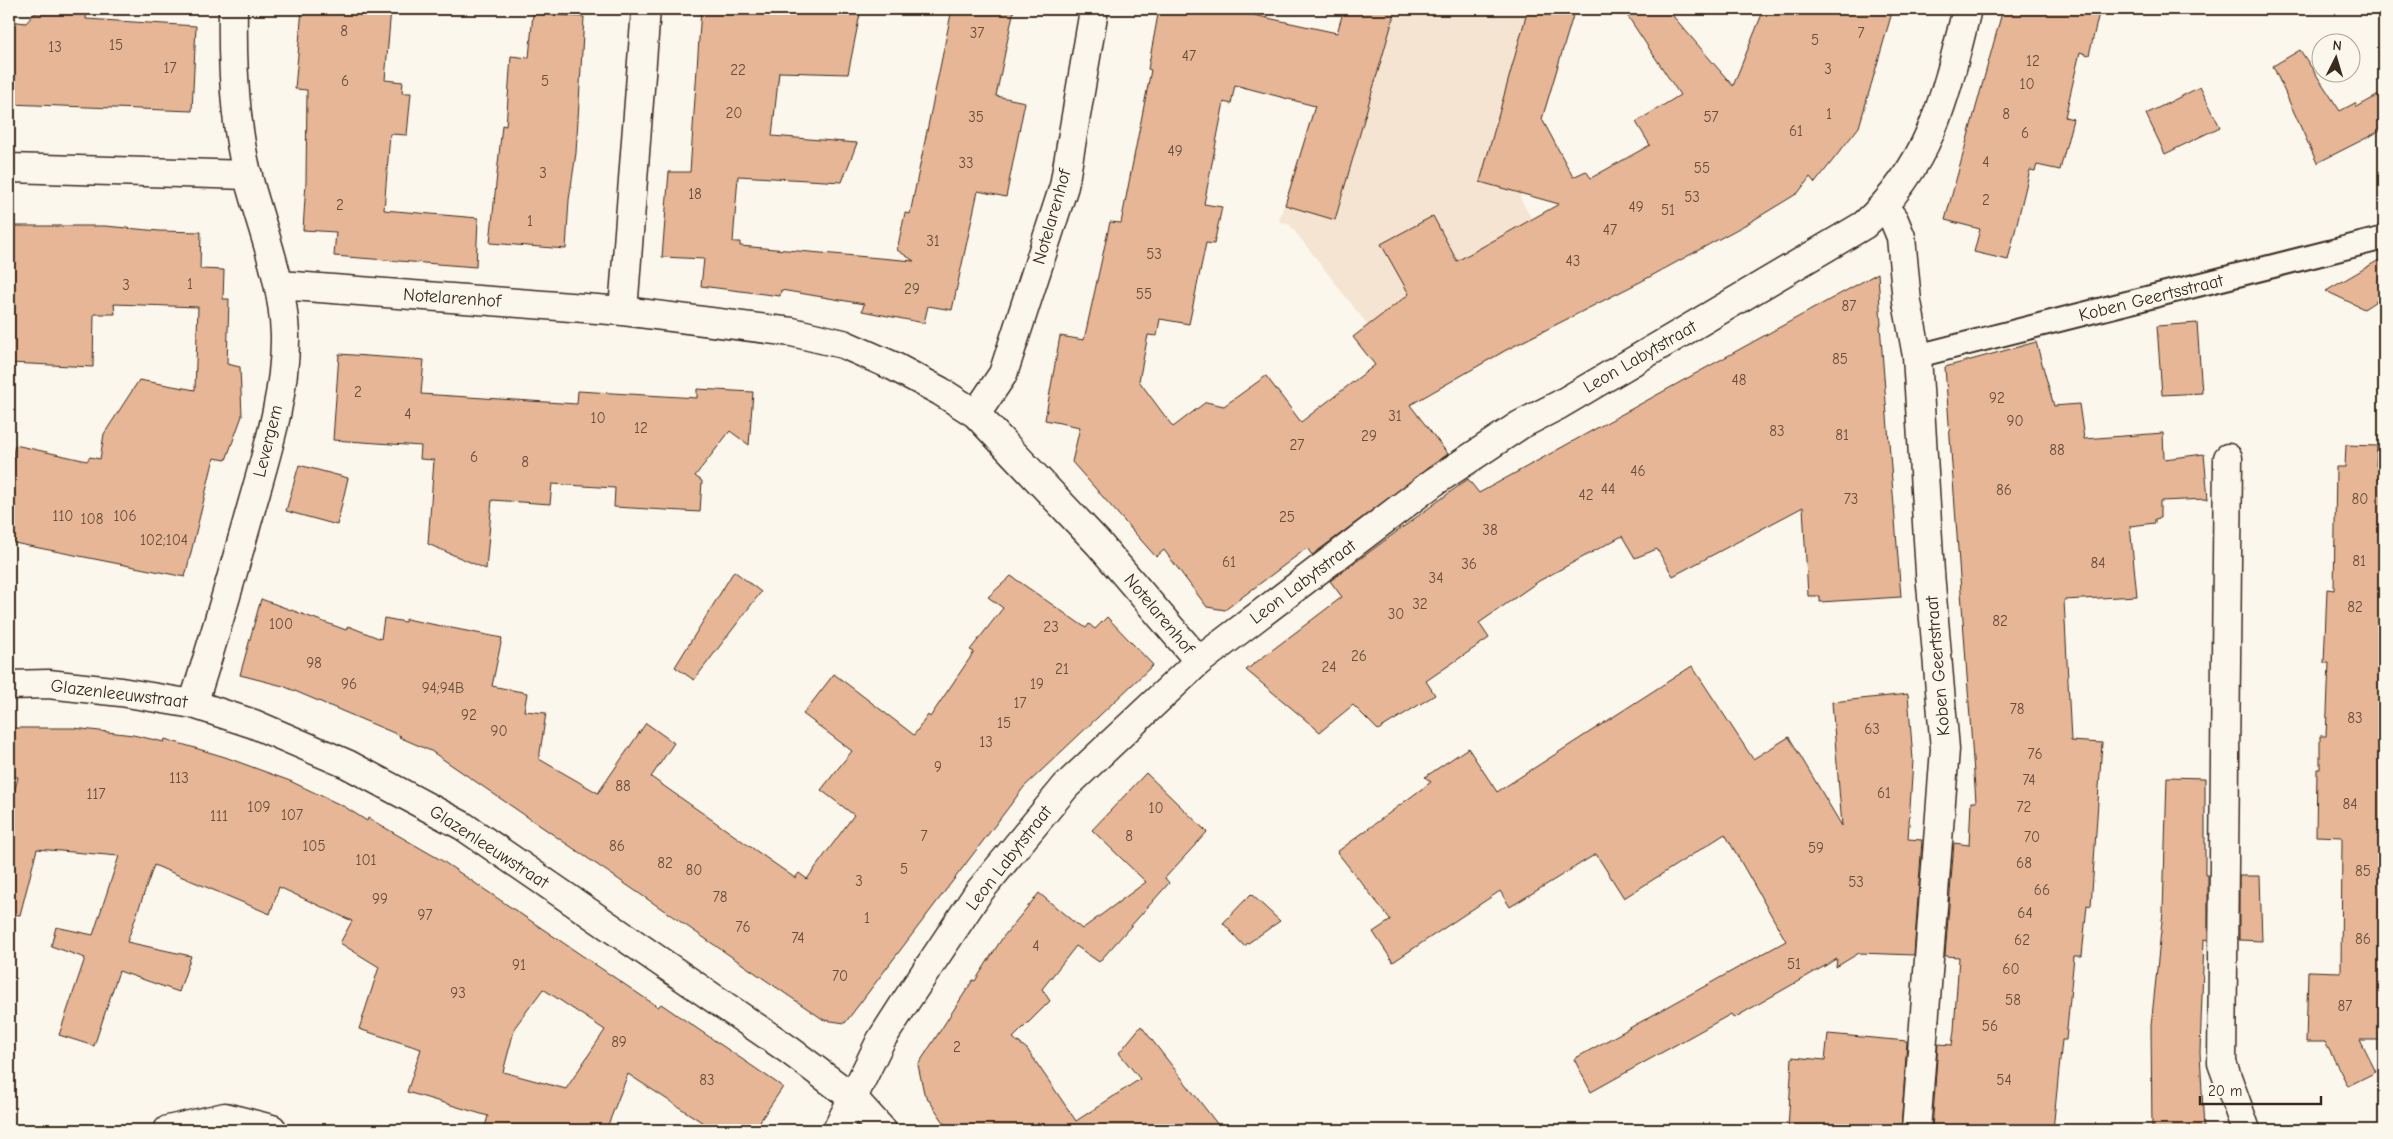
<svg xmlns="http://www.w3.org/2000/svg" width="2393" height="1139" font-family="'Comic Neue',sans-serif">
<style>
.built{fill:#f5e4d2}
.building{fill:#e6b696;stroke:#3b2a1e;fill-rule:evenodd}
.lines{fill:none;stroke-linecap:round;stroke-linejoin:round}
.service-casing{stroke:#3b2a1e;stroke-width:26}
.minor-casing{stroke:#3b2a1e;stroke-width:31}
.tertiary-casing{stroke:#3b2a1e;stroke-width:31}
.service{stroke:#fbf7ec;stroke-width:22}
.minor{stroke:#fbf7ec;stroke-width:28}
.tertiary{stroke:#fbf7ec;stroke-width:28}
.labels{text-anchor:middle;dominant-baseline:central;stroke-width:4;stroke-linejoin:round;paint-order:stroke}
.number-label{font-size:15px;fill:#664d3c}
.street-label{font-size:18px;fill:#3b2a1e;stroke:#fbf7ec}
</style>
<rect width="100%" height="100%" fill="#fbf7ec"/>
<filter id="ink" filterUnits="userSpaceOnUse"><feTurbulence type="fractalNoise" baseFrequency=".02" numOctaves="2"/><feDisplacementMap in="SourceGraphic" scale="10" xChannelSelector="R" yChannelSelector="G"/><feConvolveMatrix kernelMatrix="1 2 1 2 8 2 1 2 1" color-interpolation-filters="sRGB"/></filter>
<g filter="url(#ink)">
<path class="built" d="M1344 9H1575L1520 198 1584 311 1423 396 1290 225 1279 221Z"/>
<path class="building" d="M66 9H87L86 19 196 26 192 111 9 104V21L26 23 35 13Z
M302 9H391L385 80 403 82 402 93H411L407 135 390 134 384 210 478 218 476 267 334 256 336 232 303 230 306 182 307 90 295 89Z
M701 9H797L860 14 848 74 779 72 772 136 857 143 842 182 738 176 733 242H740V246L914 261 897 250 905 213 910 214 952 9H1014L996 96 1025 102 1006 197 978 191 952 310 928 306 924 323 862 311 864 304 781 290 780 296 701 286 704 259 662 257 669 172H690Z
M1159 9H1226L1337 33 1344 9H1396L1335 220 1285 205 1315 106 1235 85 1231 104 1224 102 1204 204 1222 207 1214 244 1206 243 1189 324 1160 319 1157 336 1148 335 1139 381 1173 427 1206 402 1224 406 1266 376 1301 422 1375 365 1353 337 1409 294 1381 244 1433 216 1457 261 1559 204 1480 182 1528 9H1575L1542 119 1573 177 1586 171 1591 178 1650 145 1636 122 1680 95 1623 9H1667L1733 86 1764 9H1893L1859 127 1815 183 1810 177 1798 193 1752 221 1642 281 1506 350 1410 405 1448 454 1312 555 1307 548 1225 610 1207 607 1164 550 1156 557 1072 462 1080 427 1045 420 1060 336 1084 340 1110 222 1121 223 1151 70 1148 69Z
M2003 9H2100L2089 55 2080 52 2065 117 2073 119 2060 170 2037 165 2035 171 2030 170 2008 260 1974 252 1980 229 1945 220Z
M533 13 584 17 576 153 569 200 566 249 490 243 502 125 506 126 511 56 529 58Z
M2300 50 2340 111 2355 103 2357 107 2384 92V129L2317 163 2273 66Z
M2200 87 2220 127 2165 154 2146 114Z
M9 226H105L159 231 201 232 200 269 224 270 223 299H229L227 364 240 367 242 416 226 460 214 458 185 577 9 542V476L15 445 87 461 90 457 100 459 104 434 139 380 195 390 198 307 114 304 115 314H94L93 367 9 363Z
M2384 257V296L2364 309 2326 291Z
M1878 273 1881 325H1880L1901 597 1820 602V596H1808L1803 507 1673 576 1657 549 1635 558 1622 536 1539 581 1479 623 1489 638 1426 681 1435 695 1378 730 1353 705 1320 732 1246 670 1342 597 1330 581 1468 479 1479 493Z
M2197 323 2202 393 2162 395 2157 326Z
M2036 342 2054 406 2079 404 2084 439 2163 433 2164 459 2204 454 2208 499 2160 501V518L2155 519V523L2130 526 2137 596 2064 600 2071 741 2102 743 2091 906 2087 905 2082 956H2074L2066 1040H2062L2053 1130H1932L1938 1044 1952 1045 1954 1030 1959 957 1945 956 1954 843 1969 845 1971 802H1976L1945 367Z
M339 354 424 360 421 394 577 404 578 391 697 398V389L753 392 749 445 730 431 695 476 702 481 700 512 614 507 615 488 552 484 550 504 492 500 486 569 428 544 434 460 420 459 421 446 333 440Z
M2346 445 2377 446 2376 466H2384V1040H2360L2376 1072 2348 1086 2325 1042H2306L2308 971 2341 972 2342 837 2316 836 2317 769H2320V736H2326L2329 663H2324L2327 589 2334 590 2336 467H2345Z
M299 465 348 478 337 525 286 511Z
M734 571 761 592 694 680 675 667Z
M1011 576 1086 628 1089 624 1095 629 1107 617 1153 665 1024 787 845 1023 824 1020 431 751 399 737 401 736 283 686 240 675 261 599 346 630 348 626 381 639 384 618 405 622 406 619 502 638 492 686 527 693 524 711 546 713 539 759 598 793 646 723 674 743 651 777 795 878 799 873 807 879 854 815 821 790 852 751 803 714 834 674 914 735 928 715 930 717 974 652 970 650 1003 608 988 597Z
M1692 666 1753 759 1789 737 1842 826 1832 702 1908 694 1913 760 1908 839 1922 840 1914 955 1859 953 1836 967 1837 959 1734 1018 1731 1014 1591 1092 1574 1059 1786 941 1725 834 1624 898 1596 854 1510 907 1500 891 1393 962 1373 932 1391 920 1337 852 1431 782 1425 777 1468 748 1497 792Z
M9 728H74L133 735 164 742 165 739 225 757 290 781 345 807 367 821 368 818 441 860 658 1007 661 1004 783 1087 754 1130H714L628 1074 606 1130H484L488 1116 407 1092 421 1049 359 1029 379 967 340 943 352 921 279 887 270 914 154 865 127 942 191 956 179 992 119 971 94 1046 59 1035 85 958 51 946 56 927 93 935 119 856 37 849 20 915 9 914V814L18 777H9ZM543 989 605 1030 566 1089 503 1072 515 1027Z
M1146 773 1207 832 1165 878 1169 883 1099 962 1076 946 1042 989 1050 1001 1013 1038 1027 1049 1076 1121 1140 1079 1119 1053 1141 1026 1222 1130H949L924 1093 918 1065 973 980 975 981 1003 937 1039 893 1082 929 1146 882 1092 830Z
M2167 777 2205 778V875H2208V940L2204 939 2200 1052 2204 1130H2152L2151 1026 2163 912Z
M2239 876H2260L2262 941 2239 940Z
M1251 894 1280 921 1244 946 1223 923Z
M1828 1034 1907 1041 1901 1130H1788L1792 1057 1825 1060Z"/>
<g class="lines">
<defs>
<path id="service" d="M1917 356 2384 238"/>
<path id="minor" d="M9 168 248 175
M1884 207 1894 220 1901 237 1907 302 1917 356 1930 573 1945 749 1916 1130
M280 285 623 311 792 332 843 344 893 366 940 391 976 414 1099 544 1199 661
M623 311 646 9
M976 414 1003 374 1064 186 1093 16 1092 9
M2228 458 2222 1063 2246 1130
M193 704C214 640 232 576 250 512 266 455 286 395 285 335 283 280 262 230 248 177 234 123 232 64 233 9
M852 1097 882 1130
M168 1130 225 1117 272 1129"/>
<path id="tertiary" d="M9 685 48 684 121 692 193 704 254 724 347 764 463 826 789 1050 852 1097
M837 1130 881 1040 906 1001 978 893 1066 786 1199 661 1434 482 1520 425 1559 405 1864 225C1932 163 1946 94 1967 9"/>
</defs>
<use href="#service" class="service-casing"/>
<use href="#minor" class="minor-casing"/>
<use href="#tertiary" class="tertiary-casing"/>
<use href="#service" class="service"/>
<use href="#minor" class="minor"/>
<use href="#tertiary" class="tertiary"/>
</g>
</g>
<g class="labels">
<g class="number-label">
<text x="344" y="31">8</text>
<text x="977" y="33">37</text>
<text x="1861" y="33">7</text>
<text x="1815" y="40">5</text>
<text x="116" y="45">15</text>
<text x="55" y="47">13</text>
<text x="1189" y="56">47</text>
<text x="2033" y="61">12</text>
<text x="170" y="68">17</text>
<text x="1828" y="69">3</text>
<text x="738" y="70">22</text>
<text x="345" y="81">6</text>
<text x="545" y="81">5</text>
<text x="2027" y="84">10</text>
<text x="734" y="113">20</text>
<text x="1829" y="114">1</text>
<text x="2006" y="114">8</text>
<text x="976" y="117">35</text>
<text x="1711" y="117">57</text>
<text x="1796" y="131">61</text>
<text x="2025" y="133">6</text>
<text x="1175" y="151">49</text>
<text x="1986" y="162">4</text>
<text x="966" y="163">33</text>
<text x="1702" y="168">55</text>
<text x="543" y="173">3</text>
<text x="695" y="194">18</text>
<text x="1692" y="197">53</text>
<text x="1986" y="200">2</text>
<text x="340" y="205">2</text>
<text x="1636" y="207">49</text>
<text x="1668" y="210">51</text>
<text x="530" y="221">1</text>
<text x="1610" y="230">47</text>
<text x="933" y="241">31</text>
<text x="1154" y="254">53</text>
<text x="1573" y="261">43</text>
<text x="190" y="284">1</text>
<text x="126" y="285">3</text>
<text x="912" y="289">29</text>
<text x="1144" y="294">55</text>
<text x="1849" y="306">87</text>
<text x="1840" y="359">85</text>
<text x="1739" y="380">48</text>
<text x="358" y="392">2</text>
<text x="1997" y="398">92</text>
<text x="408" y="414">4</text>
<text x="1395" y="416">31</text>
<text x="598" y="418">10</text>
<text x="2015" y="421">90</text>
<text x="641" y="428">12</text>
<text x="1777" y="431">83</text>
<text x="1842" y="435">81</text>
<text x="1369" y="436">29</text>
<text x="1297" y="445">27</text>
<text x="2057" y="450">88</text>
<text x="474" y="457">6</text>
<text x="525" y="462">8</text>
<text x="1638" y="471">46</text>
<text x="1608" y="489">44</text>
<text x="2004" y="490">86</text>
<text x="1586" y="495">42</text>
<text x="1851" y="499">73</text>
<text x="2360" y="499">80</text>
<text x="63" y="516">110</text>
<text x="125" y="516">106</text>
<text x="1287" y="517">25</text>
<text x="92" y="519">108</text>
<text x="1490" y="530">38</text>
<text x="164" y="540">102;104</text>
<text x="2359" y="561">81</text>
<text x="1229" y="562">61</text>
<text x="2098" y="563">84</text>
<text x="1469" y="564">36</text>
<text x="1436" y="578">34</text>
<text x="1420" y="604">32</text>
<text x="2355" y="607">82</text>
<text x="1396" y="614">30</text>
<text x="2000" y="621">82</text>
<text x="281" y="624">100</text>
<text x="1051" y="627">23</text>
<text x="1359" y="656">26</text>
<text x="314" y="663">98</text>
<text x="1329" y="667">24</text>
<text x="1062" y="669">21</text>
<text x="349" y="684">96</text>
<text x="1037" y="684">19</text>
<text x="443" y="688">94;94B</text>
<text x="1020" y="703">17</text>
<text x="2017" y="709">78</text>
<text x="469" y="715">92</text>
<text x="2355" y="718">83</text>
<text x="1004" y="723">15</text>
<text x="1872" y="729">63</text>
<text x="499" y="731">90</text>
<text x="986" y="742">13</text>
<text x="2035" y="754">76</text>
<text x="938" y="767">9</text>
<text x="179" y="778">113</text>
<text x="2029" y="780">74</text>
<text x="623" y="786">88</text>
<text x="1884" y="793">61</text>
<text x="96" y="794">117</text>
<text x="2350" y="804">84</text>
<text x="259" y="807">109</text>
<text x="2024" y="807">72</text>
<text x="1156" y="808">10</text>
<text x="292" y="815">107</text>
<text x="219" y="816">111</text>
<text x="924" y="836">7</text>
<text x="1129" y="836">8</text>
<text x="2032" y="837">70</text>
<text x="314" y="846">105</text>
<text x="617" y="846">86</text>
<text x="1816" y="848">59</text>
<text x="366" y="860">101</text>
<text x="665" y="863">82</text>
<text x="2024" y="863">68</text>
<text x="904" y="869">5</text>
<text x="694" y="870">80</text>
<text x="2363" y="871">85</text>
<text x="859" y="881">3</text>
<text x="1856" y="882">53</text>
<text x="2042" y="890">66</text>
<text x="720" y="897">78</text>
<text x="380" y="899">99</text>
<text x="2025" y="913">64</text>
<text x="425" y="915">97</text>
<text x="867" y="918">1</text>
<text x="743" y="927">76</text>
<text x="798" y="938">74</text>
<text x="2363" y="939">86</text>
<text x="2022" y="940">62</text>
<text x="1036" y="946">4</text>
<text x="1794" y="964">51</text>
<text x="519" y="965">91</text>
<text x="2011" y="969">60</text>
<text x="840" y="976">70</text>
<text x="458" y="993">93</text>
<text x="2013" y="1000">58</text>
<text x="2345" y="1006">87</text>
<text x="1990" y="1026">56</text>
<text x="619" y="1042">89</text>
<text x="957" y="1047">2</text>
<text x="707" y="1080">83</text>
<text x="2004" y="1080">54</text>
</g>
<g class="street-label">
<text transform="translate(1052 217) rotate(-74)">Notelarenhof</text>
<text transform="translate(452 298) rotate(4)">Notelarenhof</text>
<text transform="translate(2151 298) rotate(-14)">Koben Geertsstraat</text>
<text transform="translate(1640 357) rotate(-30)">Leon Labytstraat</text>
<text transform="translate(268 441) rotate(-76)">Levergem</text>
<text transform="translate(1303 582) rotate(-37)">Leon Labytstraat</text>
<text transform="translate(1159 614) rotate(50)">Notelarenhof</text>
<text transform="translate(1938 666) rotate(-95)">Koben Geertstraat</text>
<text transform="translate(119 694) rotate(7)">Glazenleeuwstraat</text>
<text transform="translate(489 847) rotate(33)">Glazenleeuwstraat</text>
<text transform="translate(1009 858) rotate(-52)">Leon Labytstraat</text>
</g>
</g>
<rect width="2393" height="1139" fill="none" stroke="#fbf7ec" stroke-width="30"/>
<rect x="15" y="15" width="2363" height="1109" fill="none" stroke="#3b2a1e" stroke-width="2" filter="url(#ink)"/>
<g transform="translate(2336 58) rotate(5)"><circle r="24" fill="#fbf7ec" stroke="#aea59a"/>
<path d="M0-4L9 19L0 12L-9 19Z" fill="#3b2a1e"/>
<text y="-8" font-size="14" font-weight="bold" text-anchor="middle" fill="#3b2a1e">N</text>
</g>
<path d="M2200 1096v8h121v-8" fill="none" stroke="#3b2a1e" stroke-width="2.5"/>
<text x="2208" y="1096" font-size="15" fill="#3b2a1e" stroke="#fbf7ec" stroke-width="4" paint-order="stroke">20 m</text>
</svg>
